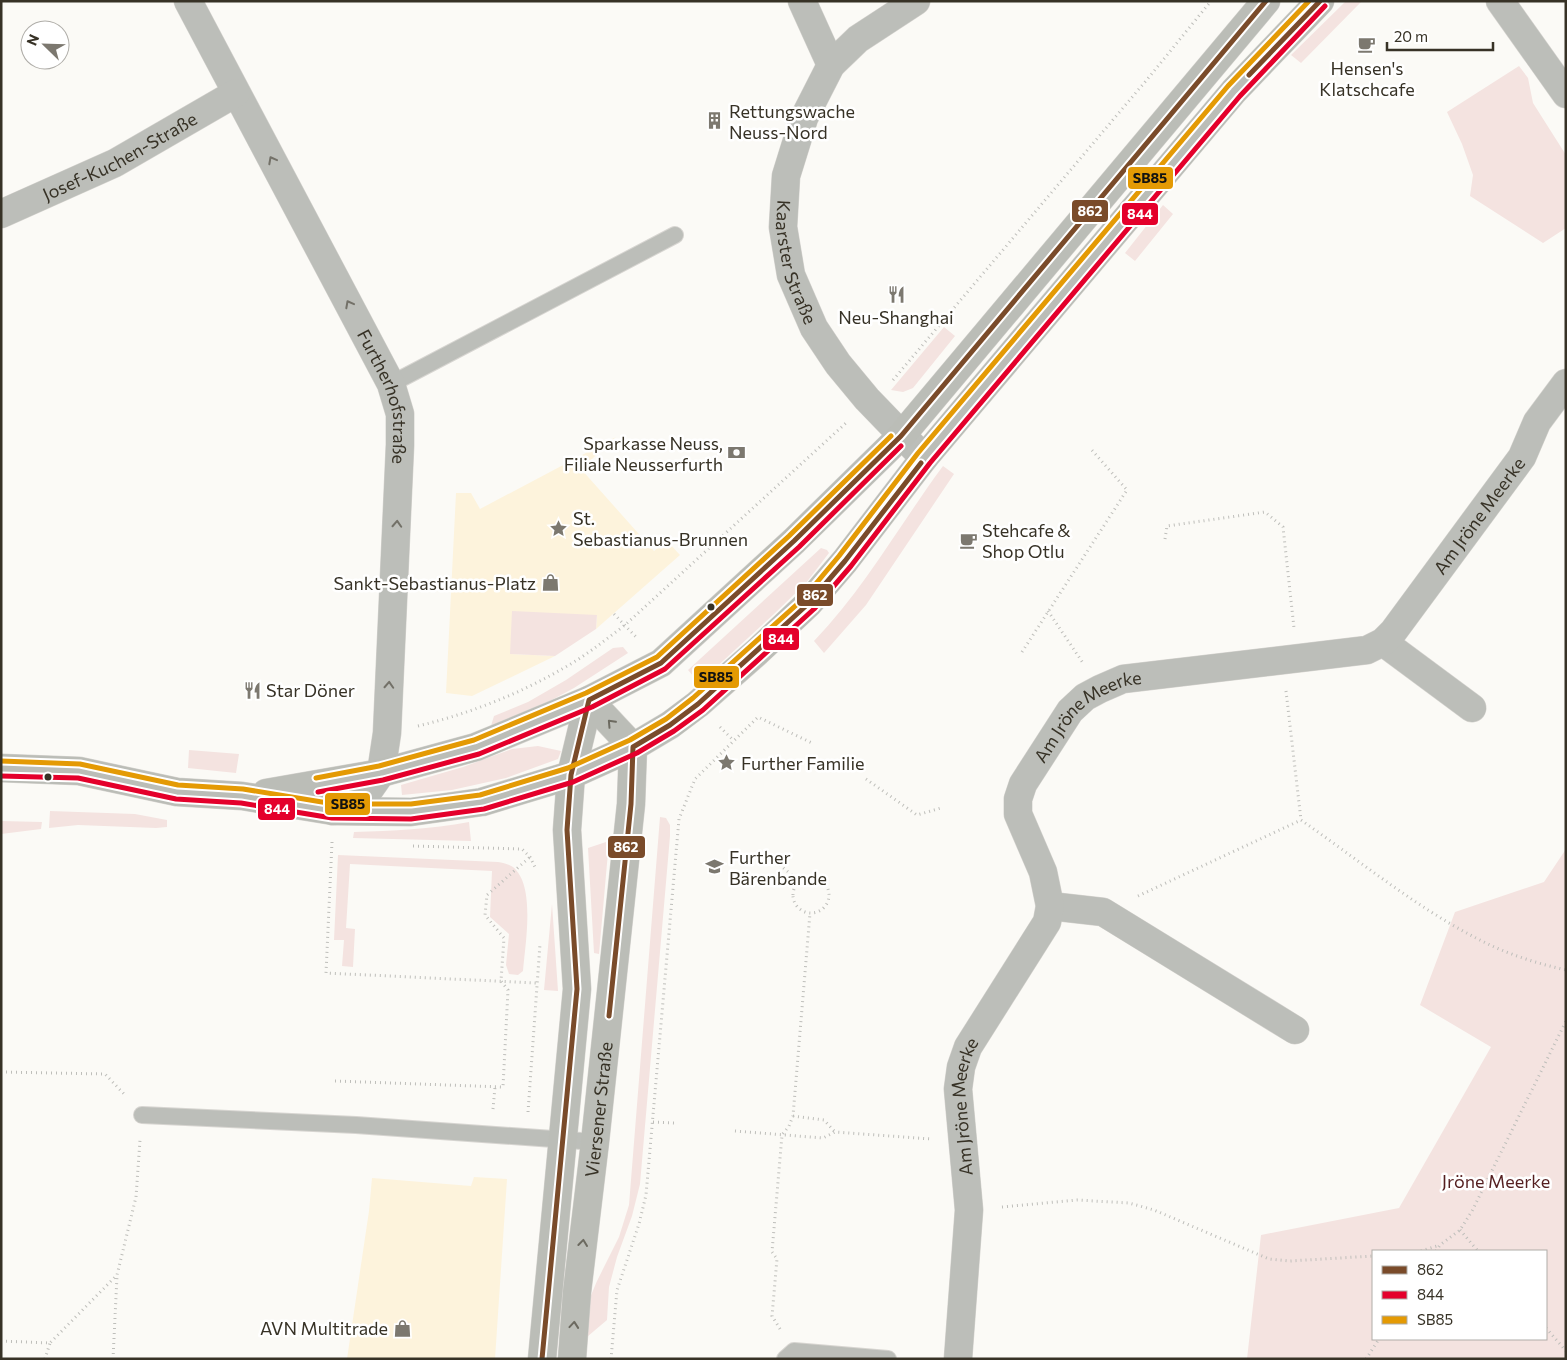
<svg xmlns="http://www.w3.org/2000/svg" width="1567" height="1360" font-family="Commissioner,sans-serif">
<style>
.built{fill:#fdf3dc}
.green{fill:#f4e3e0;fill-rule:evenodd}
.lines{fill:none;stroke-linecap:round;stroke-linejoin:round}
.lane-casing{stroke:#d7d5d1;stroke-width:18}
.street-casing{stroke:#d7d5d1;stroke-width:29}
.secondary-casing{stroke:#d7d5d1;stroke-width:29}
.path{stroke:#bebeba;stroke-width:3;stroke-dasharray:1 4;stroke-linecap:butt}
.lane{stroke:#bcbeb9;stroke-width:16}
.street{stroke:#bcbeb9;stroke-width:28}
.secondary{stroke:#bbbdb7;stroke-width:28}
.bus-1-casing{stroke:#fff;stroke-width:9}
.bus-2-casing{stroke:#fff;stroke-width:9}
.bus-3-casing{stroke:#fff;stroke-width:9}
.bus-1{stroke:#7a4b2a;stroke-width:5}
.bus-2{stroke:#e4002b;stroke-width:5}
.bus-3{stroke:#e49a04;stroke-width:5}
.oneway{stroke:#737168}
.oneway2{stroke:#6c6a60}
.bus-dot{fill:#373226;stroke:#fff;stroke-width:2}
.labels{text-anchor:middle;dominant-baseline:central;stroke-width:5;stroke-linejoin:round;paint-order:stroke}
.poi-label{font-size:18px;fill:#373226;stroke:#fff;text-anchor:start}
.street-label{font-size:18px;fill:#373226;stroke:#fff}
.park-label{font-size:18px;fill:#551f20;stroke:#fff}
.line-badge{stroke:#fff;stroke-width:2}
.badge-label{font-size:14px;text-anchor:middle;font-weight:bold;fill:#fff}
.pale-badge-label{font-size:14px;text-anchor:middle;font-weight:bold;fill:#111}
</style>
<rect width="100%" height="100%" fill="#fbfaf6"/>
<path class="built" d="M616 437 581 469 654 551 667 541 680 555 596 629 597 615 510 654 555 656 472 696 446 693 456 493H471L480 509Z
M474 1177 507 1179 495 1359H347L369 1211 372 1178 471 1186Z"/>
<path class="green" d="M1346 1H1362L1301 63 1291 55Z
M1519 66 1528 78 1533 103 1566 155V228L1543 243 1470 196 1473 175 1462 144 1447 112Z
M1163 205 1173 214 1135 261 1125 253Z
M944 327 955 336 913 388 903 392 891 390Z
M943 466 954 474 866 605 824 653 814 641C865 588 900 524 943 466Z
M821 548 827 550 829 553 806 583 774 614 699 683 688 670Z
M512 611 597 615 596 629 555 656 510 654Z
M623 647 628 653 574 688 520 717 490 729 494 716 528 702 566 680 613 648Z
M538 746 561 751 558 759 506 778 452 790 402 795 401 785 463 767 512 749Z
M189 750 239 754 236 773 188 768Z
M50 811 135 814 167 820V827L156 828 78 825 49 828Z
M660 817 666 818 670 825V836L640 1184 632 1216 617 1257 609 1287 607 1320 581 1342 584 1312 597 1281 619 1237 629 1205Z
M1 821 42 822 41 829 1 834Z
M469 822 471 841 353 838 354 832C393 831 430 829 469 822Z
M609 841 599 954 594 953 588 848Z
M1566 849V1359H1247L1261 1235 1399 1208 1491 1047 1420 1005 1455 912 1544 882ZM1373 1251H1546V1339H1373Z
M338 855 498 862C503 863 509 864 513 867 536 886 525 945 523 971L518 975 509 974 506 965 509 934 490 917 492 871 350 864 346 928 355 929 353 967 342 966 344 940H334Z
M552 904 558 991 544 990Z"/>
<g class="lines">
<defs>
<path id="lane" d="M391 384 675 235
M142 1115 356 1125 595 1142
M785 1359 794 1351 888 1359"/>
<g id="street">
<path id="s1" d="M188 1 391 384 400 414V445L387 733 381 773 365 796 333 811"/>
<path d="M802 1 831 65"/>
<path id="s2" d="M916 1 858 39 831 65 804 118 786 176 783 227 791 275 814 328 838 364 867 399 924 458"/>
<path d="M1500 1 1566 94"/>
<path id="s3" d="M1 214 115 163 236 93"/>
<path d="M1383 642 1472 708"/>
<path d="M1050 906 1103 912 1295 1030"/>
<path id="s4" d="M958 1359 969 1210 958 1089 961 1067 968 1047 1047 922 1050 906 1043 872 1018 814V799L1023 784 1070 711 1085 697 1100 689 1123 679 1367 650 1383 642 1393 632 1522 457 1537 422 1566 383"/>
</g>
<g id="secondary">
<path d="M1 768 79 771 177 792 242 796 333 811 411 812 482 802 571 775 633 747 670 725 698 704 757 652 808 604 845 561 924 458 1234 91 1320 1"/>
<path d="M266 793 381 773 476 747 589 700 661 663 794 541 901 436 1266 1"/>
<path d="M542 1359 577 989 567 830 571 775 589 700"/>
<path id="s5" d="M572 1359 577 1292 595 1142 631 804 633 747 589 700"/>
</g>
</defs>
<use href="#lane" class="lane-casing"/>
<use href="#street" class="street-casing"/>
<use href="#secondary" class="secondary-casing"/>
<path class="path" d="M893 380 1150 76 1211 1
M1165 539 1167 526 1265 512 1283 527 1294 628
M1048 611 1083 663
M614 614 637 638
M1022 652 1127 490 1090 448
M1286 691 1301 820
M418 726C468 714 517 695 562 669 584 657 604 641 625 625L846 423
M720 727 734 741
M866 779 917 815 941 808
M332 842 326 973 536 983
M413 846 522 849 530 857 535 867
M768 855 799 881
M793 895a18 18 0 1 1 36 0a18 18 0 1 1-36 0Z
M1138 896 1301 820C1357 859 1416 907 1476 938 1504 953 1535 963 1566 970
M1 1072 105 1074 125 1095
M335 1081 503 1087 508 990 501 981 504 938 485 915 487 895 530 857
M493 1109 495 1087
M528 1112 540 944
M793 1116 824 1120 835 1132
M653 1122 674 1123
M735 1131 823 1138 835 1132 931 1139
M1002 1207 1077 1200 1129 1203 1154 1210 1269 1259 1290 1261 1373 1256
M1460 1230 1478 1251
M1421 1251 1440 1245
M1436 1251 1440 1245 1460 1230 1472 1211 1566 1021
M1546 1328 1566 1351
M780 1329 772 1316 777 1259 772 1252 782 1135 789 1126 793 1116 810 913
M1 1341 50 1343 117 1275 136 1197 140 1140
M45 1359 50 1343
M113 1359 117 1276
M611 1359 617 1290 639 1224 646 1195 679 819 695 779 758 717 814 744
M1366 1359 1379 1339"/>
<use href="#lane" class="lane"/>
<use href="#street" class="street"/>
<use href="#secondary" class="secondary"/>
<defs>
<path id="bus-1" d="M1249 75 1320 1
M609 1016 631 804 633 747 670 725 698 704 808 604 845 561 921 463
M542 1359 577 989 567 830 571 775 589 700 661 663 794 541 901 436 1266 1"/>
<path id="bus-2" d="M1 776 78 778 176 799 241 803 332 818 411 819 484 809 573 782 637 753 674 731 703 710 814 609 851 566 930 463 1240 96 1325 6
M318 792 383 780 479 754 592 707 665 669 799 547 901 446"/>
<path id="bus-3" d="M1 761 80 764 178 785 243 789 334 804H411L480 795 568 768 630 740 666 719 693 698 803 599 839 556 918 453 1228 86 1309 1
M316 778 379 766 474 740 586 693 657 657 789 536 891 436"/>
</defs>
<use href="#bus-1" class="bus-1-casing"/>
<use href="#bus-2" class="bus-2-casing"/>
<use href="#bus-3" class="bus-3-casing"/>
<use href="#bus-1" class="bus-1"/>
<use href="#bus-2" class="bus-2"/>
<use href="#bus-3" class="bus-3"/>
</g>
<defs><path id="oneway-chevron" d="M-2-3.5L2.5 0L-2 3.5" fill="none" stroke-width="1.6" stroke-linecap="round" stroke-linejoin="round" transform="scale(1.25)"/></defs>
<g class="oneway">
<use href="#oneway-chevron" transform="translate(272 160) rotate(-118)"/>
<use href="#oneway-chevron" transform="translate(349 304) rotate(-118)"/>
<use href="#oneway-chevron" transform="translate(397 524) rotate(-87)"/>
<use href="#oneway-chevron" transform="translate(389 685) rotate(-87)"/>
</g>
<g class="oneway2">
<use href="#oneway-chevron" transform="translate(611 723) rotate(-133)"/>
<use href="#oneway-chevron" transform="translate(583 1243) rotate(-83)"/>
<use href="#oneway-chevron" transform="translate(574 1325) rotate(-85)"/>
</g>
<defs>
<symbol id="cafe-bare" viewBox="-9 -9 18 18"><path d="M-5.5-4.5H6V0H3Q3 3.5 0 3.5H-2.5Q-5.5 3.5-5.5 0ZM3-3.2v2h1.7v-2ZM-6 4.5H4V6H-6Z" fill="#7c786f" stroke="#fff" stroke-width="2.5" paint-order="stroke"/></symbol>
<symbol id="building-bare" viewBox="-9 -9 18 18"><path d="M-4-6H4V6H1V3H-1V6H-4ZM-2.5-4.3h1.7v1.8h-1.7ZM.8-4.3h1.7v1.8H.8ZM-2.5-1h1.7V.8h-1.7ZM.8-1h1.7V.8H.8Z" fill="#7c786f" stroke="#fff" stroke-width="2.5" paint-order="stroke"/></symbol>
<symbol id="restaurant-bare" viewBox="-9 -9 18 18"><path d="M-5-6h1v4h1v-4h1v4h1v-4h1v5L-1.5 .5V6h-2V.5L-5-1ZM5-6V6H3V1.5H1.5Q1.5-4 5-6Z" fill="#7c786f" stroke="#fff" stroke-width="2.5" paint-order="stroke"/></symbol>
<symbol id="bank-bare" viewBox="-9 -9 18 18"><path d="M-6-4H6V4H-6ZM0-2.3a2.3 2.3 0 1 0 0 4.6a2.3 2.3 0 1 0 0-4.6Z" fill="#7c786f" stroke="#fff" stroke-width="2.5" paint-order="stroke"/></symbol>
<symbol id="sight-bare" viewBox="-9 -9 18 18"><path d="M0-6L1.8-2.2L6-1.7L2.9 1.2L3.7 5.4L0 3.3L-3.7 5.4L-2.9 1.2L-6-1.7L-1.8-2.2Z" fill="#7c786f" stroke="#fff" stroke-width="2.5" paint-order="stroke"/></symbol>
<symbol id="shop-bare" viewBox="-9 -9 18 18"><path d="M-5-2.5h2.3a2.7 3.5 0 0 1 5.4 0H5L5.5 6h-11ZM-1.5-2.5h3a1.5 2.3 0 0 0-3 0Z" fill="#7c786f" stroke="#fff" stroke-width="2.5" paint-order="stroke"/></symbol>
<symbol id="school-bare" viewBox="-9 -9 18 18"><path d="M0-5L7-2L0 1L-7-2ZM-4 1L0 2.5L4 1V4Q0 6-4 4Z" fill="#7c786f" stroke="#fff" stroke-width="2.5" paint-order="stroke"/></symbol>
</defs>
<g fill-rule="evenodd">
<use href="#cafe-bare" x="1354" y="32" width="25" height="25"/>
<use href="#building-bare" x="702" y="108" width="25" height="25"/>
<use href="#restaurant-bare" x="884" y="282" width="25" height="25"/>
<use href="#bank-bare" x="724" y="440" width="25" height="25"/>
<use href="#sight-bare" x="546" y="516" width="25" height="25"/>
<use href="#cafe-bare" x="956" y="528" width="25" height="25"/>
<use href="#shop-bare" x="538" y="570" width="25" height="25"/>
<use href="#restaurant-bare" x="240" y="678" width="25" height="25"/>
<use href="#sight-bare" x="714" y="750" width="25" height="25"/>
<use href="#school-bare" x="702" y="854" width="25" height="25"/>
<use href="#shop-bare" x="390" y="1316" width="25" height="25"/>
</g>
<g class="bus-dot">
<circle cx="711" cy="607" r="4.5"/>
<circle cx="48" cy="777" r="4.5"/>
</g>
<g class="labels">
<g class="poi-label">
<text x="1367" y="68" text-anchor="middle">Hensen's<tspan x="1367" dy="21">Klatschcafe</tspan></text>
<text x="729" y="111">Rettungswache<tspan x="729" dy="21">Neuss-Nord</tspan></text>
<text x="896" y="317" text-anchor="middle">Neu-Shanghai</text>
<text x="723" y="443" text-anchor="end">Sparkasse Neuss,<tspan x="723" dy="21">Filiale Neusserfurth</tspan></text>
<text x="573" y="518">St.<tspan x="573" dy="21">Sebastianus-Brunnen</tspan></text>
<text x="982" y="530">Stehcafe &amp;<tspan x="982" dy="21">Shop Otlu</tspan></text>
<text x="536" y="583" text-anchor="end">Sankt-Sebastianus-Platz</text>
<text x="266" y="690">Star Döner</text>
<text x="741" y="763">Further Familie</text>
<text x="729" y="857">Further<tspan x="729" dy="21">Bärenbande</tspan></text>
<text x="388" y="1328" text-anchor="end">AVN Multitrade</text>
</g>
<g class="street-label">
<text stroke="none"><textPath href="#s3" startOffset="132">Josef-Kuchen-Straße</textPath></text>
<text stroke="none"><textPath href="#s2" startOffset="315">Kaarster Straße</textPath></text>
<text stroke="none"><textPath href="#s1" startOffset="444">Furtherhofstraße</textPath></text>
<text stroke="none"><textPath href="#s4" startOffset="1179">Am Jröne Meerke</textPath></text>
<text stroke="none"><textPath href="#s4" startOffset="705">Am Jröne Meerke</textPath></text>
<text stroke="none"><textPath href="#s4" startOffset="254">Am Jröne Meerke</textPath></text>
<text stroke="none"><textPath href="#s5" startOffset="251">Viersener Straße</textPath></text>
</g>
<g class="park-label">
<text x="1496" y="1181">Jröne Meerke</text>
</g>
</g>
<g class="line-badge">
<rect x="1127" y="166" width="47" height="24" rx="5" fill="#e49a04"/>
<rect x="1071" y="199" width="38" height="24" rx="5" fill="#7a4b2a"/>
<rect x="1121" y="202" width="38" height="24" rx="5" fill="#e4002b"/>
<rect x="796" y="583" width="38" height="24" rx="5" fill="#7a4b2a"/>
<rect x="762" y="627" width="38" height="24" rx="5" fill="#e4002b"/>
<rect x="693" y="665" width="47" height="24" rx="5" fill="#e49a04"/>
<rect x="324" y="792" width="47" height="24" rx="5" fill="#e49a04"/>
<rect x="257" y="797" width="39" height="24" rx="5" fill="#e4002b"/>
<rect x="607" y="835" width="39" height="24" rx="5" fill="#7a4b2a"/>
</g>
<g class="badge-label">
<text x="1090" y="216">862</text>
<text x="1140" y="219">844</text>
<text x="815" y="600">862</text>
<text x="781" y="644">844</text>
<text x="277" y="814">844</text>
<text x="626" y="852">862</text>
</g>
<g class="pale-badge-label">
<text x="1150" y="183">SB85</text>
<text x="716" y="682">SB85</text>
<text x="348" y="809">SB85</text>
</g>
<rect width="1567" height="1360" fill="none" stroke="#373226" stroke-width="5"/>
<rect x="1372" y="1250" width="175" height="90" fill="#ffffff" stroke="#afada8"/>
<rect x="1382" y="1266" width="25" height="8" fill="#7a4b2a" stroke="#afada8"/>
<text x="1417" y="1275" font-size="15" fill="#373226">862</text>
<rect x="1382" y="1291" width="25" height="8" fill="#e4002b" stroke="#afada8"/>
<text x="1417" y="1300" font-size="15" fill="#373226">844</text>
<rect x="1382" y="1316" width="25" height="8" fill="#e49a04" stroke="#afada8"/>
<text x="1417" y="1325" font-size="15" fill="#373226">SB85</text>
<g transform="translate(45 45) rotate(293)"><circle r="24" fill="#ffffff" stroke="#afada8"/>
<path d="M0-4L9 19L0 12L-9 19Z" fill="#7c786f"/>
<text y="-8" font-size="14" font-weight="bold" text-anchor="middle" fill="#373226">N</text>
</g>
<path d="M1387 42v8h106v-8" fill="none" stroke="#373226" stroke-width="2.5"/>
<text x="1394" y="42" font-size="15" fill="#373226" stroke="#ffffff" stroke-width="4" paint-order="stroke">20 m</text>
</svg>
